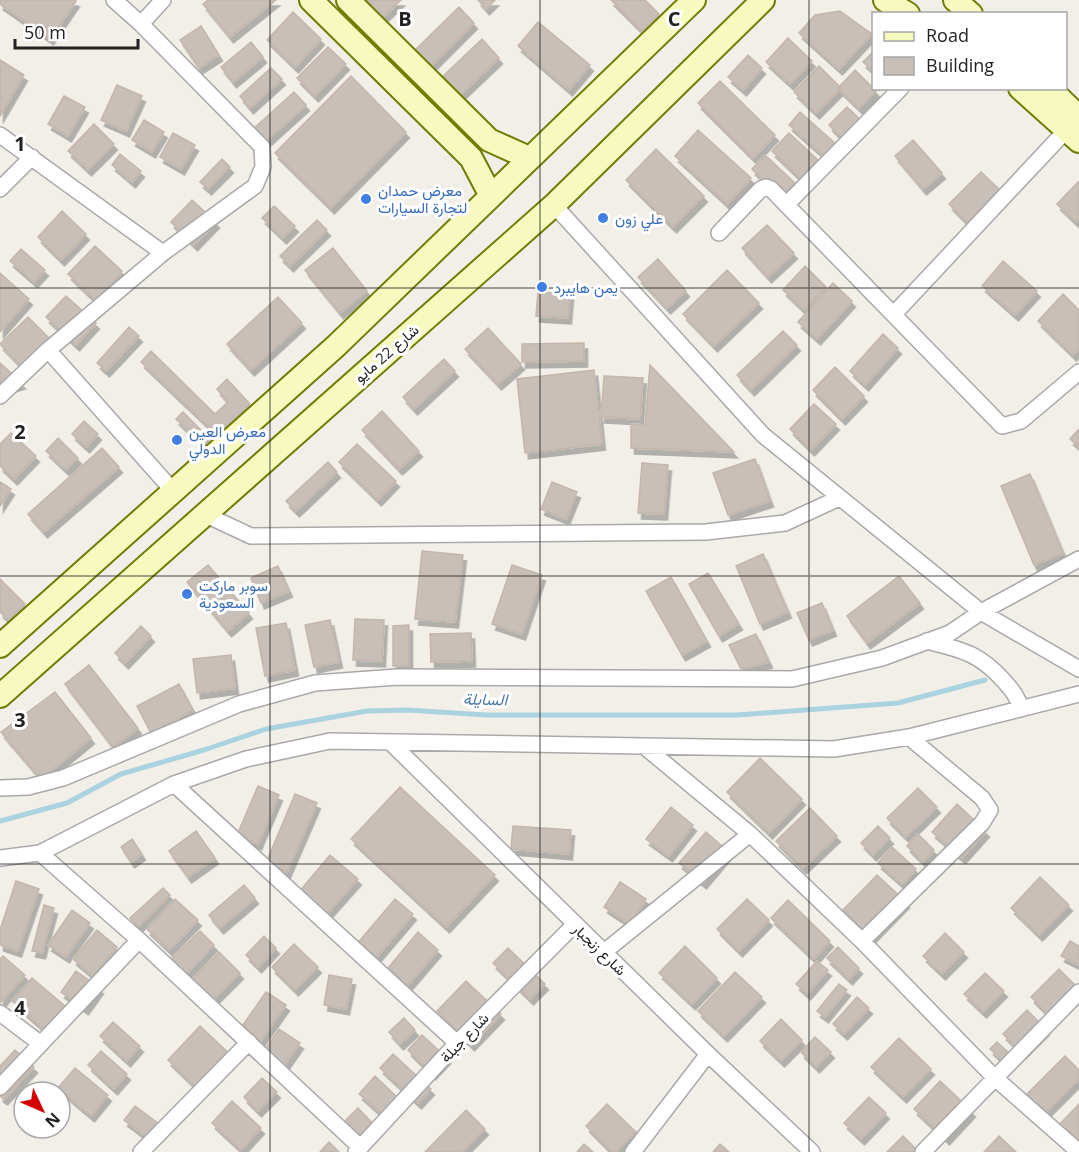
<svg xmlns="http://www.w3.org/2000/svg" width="1079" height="1152" font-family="'Open Sans',Vazirmatn,sans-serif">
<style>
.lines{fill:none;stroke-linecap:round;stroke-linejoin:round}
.stream{stroke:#aad3df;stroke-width:5}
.building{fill:#c7bfb8;stroke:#c4b6ab;stroke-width:1.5;filter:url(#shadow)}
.street-casing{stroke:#a9a9a9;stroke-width:18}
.secondary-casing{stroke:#707d05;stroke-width:26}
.street{stroke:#fff;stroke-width:15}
.secondary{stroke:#f7fabf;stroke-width:22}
.grid{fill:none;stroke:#222;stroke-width:1.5;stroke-opacity:0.55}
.shop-dot{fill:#3f7fe0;stroke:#fff;stroke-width:2}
.labels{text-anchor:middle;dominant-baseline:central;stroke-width:6;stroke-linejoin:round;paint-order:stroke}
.shop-label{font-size:15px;fill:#366cbe;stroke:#fff;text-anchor:start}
.street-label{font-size:15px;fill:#222;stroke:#fff}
.water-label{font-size:16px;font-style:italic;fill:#4a7aab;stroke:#fff}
.grid-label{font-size:20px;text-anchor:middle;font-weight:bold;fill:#222;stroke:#fff;stroke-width:6;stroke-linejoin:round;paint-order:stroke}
</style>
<defs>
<filter id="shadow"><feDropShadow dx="3.5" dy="6" stdDeviation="0" flood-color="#0004"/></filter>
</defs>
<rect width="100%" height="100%" fill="#f2efe9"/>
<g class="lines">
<path class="stream" d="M0 821 67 803 121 774 204 750 266 729 367 711 407 710 486 715H737L898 703 985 680"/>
</g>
<path class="building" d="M0 0H74L76 1 50 39 0 4Z
M208 0H276L230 37 203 4Z
M366 0H401L382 18Z
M478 0H495L486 9Z
M611 0H645L659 14 642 31Z
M459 7 474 23 429 68 413 52Z
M840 11 872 34 839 69 799 33 815 15Z
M293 12 321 39 295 67 267 40Z
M538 22 590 65 569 90 518 46Z
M201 26 219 55 199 68 180 40Z
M788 38 812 61 790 84 766 62Z
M482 39 499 58 458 97 441 78Z
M251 42 263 57 233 82 221 67Z
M328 47 346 64 315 96 297 78Z
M874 51V72L863 62Z
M748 55 762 68 743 90 728 77Z
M0 60 24 75 0 116Z
M819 66 841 88 816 113 794 92Z
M271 68 282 79 250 108 240 96Z
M855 70 876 91 859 108 838 88Z
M351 76 406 132 331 208 275 153Z
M720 81 775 135 753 158 698 103Z
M117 85 142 96 126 131 101 120Z
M294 92 306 105 264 143 252 130Z
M64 96 85 107 68 136 48 124Z
M847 107 862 121 844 140 829 125Z
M800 112 836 144 825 157 789 125Z
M144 120 164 132 152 152 132 140Z
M94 124 114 144 88 170 68 151Z
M698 130 751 178 727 204 675 156Z
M173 133 195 145 181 169 160 157Z
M789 133 818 160 800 178 772 151Z
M913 140 942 173 923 189 895 156Z
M656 149 704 196 673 227 626 180Z
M120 154 141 171 132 182 112 165Z
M765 155 795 183 781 197 752 169Z
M222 159 230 167 208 189 200 182Z
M981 172 1000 190 968 223 949 204Z
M1079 181V219L1076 222 1057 204Z
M192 200 216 222 194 245 171 222Z
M274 206 295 226 283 238 262 218Z
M62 211 86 234 61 260 38 237Z
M317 220 327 230 290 266 280 256Z
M767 225 794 253 768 277 742 248Z
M95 246 122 271 95 300 68 274Z
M333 248 367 291 340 313 305 270Z
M21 249 45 270 34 282 10 261Z
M658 259 686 291 667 308 638 277Z
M1003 261 1037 291 1015 315 982 286Z
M805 266 826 287 804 310 783 290Z
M727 270 759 303 714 346 683 314Z
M0 273 29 299 0 332Z
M833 283 852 301 817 339 798 322Z
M538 292 570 294 568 318 536 316Z
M1063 294 1079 310V349L1073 355 1038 321Z
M66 296 96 323 76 345 46 317Z
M278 297 302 323 251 370 227 344Z
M28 317 55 344 27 372 0 344Z
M129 327 139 336 106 371 97 363Z
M488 328 521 364 498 384 465 349Z
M783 331 797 345 751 390 737 375Z
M883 334 898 348 865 385 850 371Z
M584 343V361L522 362V344Z
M151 351 215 414 228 402 217 389 227 379 250 404 218 435 141 362Z
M444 359 455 371 414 409 403 397Z
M0 363 22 383 0 390Z
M650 365 734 452 631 448V424L645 425Z
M835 367 864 396 842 419 813 390Z
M594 370 602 444 525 453 517 379Z
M604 376 643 378 640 419 601 417Z
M814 404 836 424 811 450 790 429Z
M382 411 419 451 399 469 362 430Z
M183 412 210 439 204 446 176 419Z
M84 421 98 434 86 447 72 434Z
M1079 429V447L1070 439Z
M11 433 36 456 14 479 0 466V444Z
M58 438 78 458 66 470 46 451Z
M357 444 396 481 378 500 339 462Z
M102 448 119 467 44 532 28 514Z
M755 459 770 501 728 515 713 473Z
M328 462 337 472 296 511 286 501Z
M642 463 668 465 664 514 638 513Z
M1030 474 1063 553 1034 565 1001 486Z
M0 482 11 489 0 506Z
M552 482 577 492 566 519 541 509Z
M422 551 463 555 455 622 415 619Z
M763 554 788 612 760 624 736 566Z
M208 565 249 613 228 631 187 582Z
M512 565 542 575 522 634 492 624Z
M278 566 289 591 261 603 251 578Z
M708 573 739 624 719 636 689 584Z
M899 576 920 603 867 643 847 616Z
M671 577 707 641 682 655 646 591Z
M0 579 25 604 9 620 0 612Z
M822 603 833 630 809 640 797 613Z
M355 619 384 620 382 661 353 660Z
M330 620 339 662 314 667 305 625Z
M286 623 295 670 265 676 256 628Z
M409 625V666H393V626Z
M141 626 151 636 125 663 115 653Z
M471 633 472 661 431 662 430 634Z
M756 634 769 662 741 669 729 645Z
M231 655 235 688 197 693 193 659Z
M89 665 138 728 113 747 65 684Z
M179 684 193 710 151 733 137 706Z
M55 692 91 738 41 779 1 732Z
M760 758 802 799 769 833 727 792Z
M258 786 279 795 258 844 237 835Z
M400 787 495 875 446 927 351 839Z
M918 788 937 807 906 837 887 818Z
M295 794 317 803 287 872 266 863Z
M957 804 986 831 962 858 932 832Z
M671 807 693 825 669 856 646 839Z
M810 808 837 836 803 868 776 841Z
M513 826 571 830 569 854 511 849Z
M878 826 890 838 873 855 861 843Z
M196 831 215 858 188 877 169 851Z
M706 832 729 852 703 883 679 863Z
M918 834 934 850 923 862 907 846Z
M132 839 142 854 131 862 121 847Z
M892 847 916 869 902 884 878 863Z
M330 855 358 879 326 915 299 892Z
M877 875 906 902 871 938 843 910Z
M1040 877 1069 905 1039 935 1011 908Z
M16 881 39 889 18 951 0 945V930Z
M620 882 646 899 630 924 604 907Z
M244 885 255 898 220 928 209 915Z
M163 888 170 895 138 927 130 918Z
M175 899 198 920 169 950 147 929Z
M395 899 413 914 374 960 356 945Z
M747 899 769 920 739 951 717 929Z
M788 900 830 941 814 959 771 918Z
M44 905 54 908 42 953 32 951Z
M72 910 90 923 66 957 48 945Z
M97 930 117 947 93 976 73 959Z
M200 931 214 945 183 977 168 962Z
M418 932 438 950 408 985 388 968Z
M945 933 964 952 942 974 923 956Z
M264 936 276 948 258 967 246 955Z
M1070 941 1079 946V965L1061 956Z
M294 944 318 967 295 990 272 967Z
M685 946 717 978 692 1004 659 973Z
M838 947 859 968 849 979 827 958Z
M508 948 545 984 530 999 493 963Z
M219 952 240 973 209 1004 188 983Z
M3 956 25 975 0 1003V959Z
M817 961 828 970 807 994 796 984Z
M1059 969 1079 989 1052 1018 1031 997Z
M76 971 100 988 85 1009 61 992Z
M735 972 762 997 724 1036 698 1011Z
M985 973 1004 991 983 1012 964 994Z
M329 975 352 979 346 1009 324 1005Z
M32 978 65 1006 45 1030 12 1001Z
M466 981 501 1014 471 1045 437 1011Z
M839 984 847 990 825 1017 817 1011Z
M266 992 286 1005 260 1042 240 1029Z
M857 997 869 1008 844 1034 833 1024Z
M1027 1010 1046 1029 1022 1053 1003 1034Z
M404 1018 415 1030 400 1044 389 1032Z
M781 1019 802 1040 781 1061 760 1041Z
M113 1022 140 1046 127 1061 100 1036Z
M200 1026 234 1058 201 1092 168 1060Z
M279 1029 300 1043 284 1066 263 1053Z
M422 1035 447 1058 432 1074 408 1050Z
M815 1037 831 1052 816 1067 801 1052Z
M899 1038 931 1069 903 1097 871 1067Z
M997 1042 1009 1053 1002 1060 990 1049Z
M15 1050 34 1067 4 1099 0 1096V1066Z
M101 1051 127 1074 114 1089 88 1065Z
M393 1054 431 1089 418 1103 380 1068Z
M1065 1056 1079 1070V1079L1045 1113 1027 1094Z
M75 1068 108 1095 91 1116 58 1088Z
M375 1076 399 1099 384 1116 359 1094Z
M262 1078 277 1092 258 1111 244 1097Z
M940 1081 972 1111 946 1139 914 1109Z
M869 1097 886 1113 861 1139 844 1123Z
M232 1101 261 1128 241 1150 212 1123Z
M607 1104 636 1132 616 1152H612L586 1126Z
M1079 1104V1137L1074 1142 1058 1126Z
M135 1106 163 1127 152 1141 124 1120Z
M358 1108 377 1128 363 1141 344 1122Z
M466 1110 485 1129 462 1152H425Z
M903 1136 919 1152H887Z
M999 1136 1016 1152H984Z
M329 1142 339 1152H320Z
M584 1144 593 1152H577Z
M720 1144 729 1152H713Z"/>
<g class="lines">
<defs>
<path id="street" d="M141 24 163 0
M0 135 163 253
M0 189 32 157
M787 204 901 88
M554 205 763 435 981 612 1079 669
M719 233 761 189 766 187 771 189 1002 426 1021 421 1079 372
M894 314 1072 124
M48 350 174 492
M0 396 48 350 163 253 255 186 263 167 262 147 141 24 114 0
M204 514 251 536 706 532 785 523 839 498
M927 641C962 650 979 653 1004 681 1012 690 1018 697 1021 709
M391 743 708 1054 812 1152
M645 747 750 834 862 941 995 1078 1079 1152
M174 784 457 1043
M0 788 28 787 63 778 239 704 315 683 397 677 792 679 882 658 950 633 981 612 1079 559
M40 853 139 940 360 1147
M0 858 40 853 174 784 246 759 330 741 834 749 909 737 1079 694
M862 941 982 823 990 810 982 798 909 737
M604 952 750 834
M0 1013 41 1044
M0 1087 139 940
M141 1152 249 1042
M356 1152 457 1043 575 924
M633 1152 708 1054
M923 1152 1079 992"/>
<path id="secondary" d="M311 0 471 158 491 196
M348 0 489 140 529 158
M885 0 908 14
M955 0 971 14
M1020 88 1079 141
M1049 88 1079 117
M0 646 336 346 694 0
M0 696 554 205 763 0"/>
</defs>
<use href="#street" class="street-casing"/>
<use href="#secondary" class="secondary-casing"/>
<use href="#street" class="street"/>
<use href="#secondary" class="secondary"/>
</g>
<path class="grid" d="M270 0V1152M540 0V1152M809 0V1152M0 288H1079M0 576H1079M0 864H1079"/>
<g class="shop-dot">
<circle cx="366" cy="199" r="6"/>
<circle cx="603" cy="218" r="6"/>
<circle cx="542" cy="287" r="6"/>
<circle cx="177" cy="440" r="6"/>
<circle cx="187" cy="594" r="6"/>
</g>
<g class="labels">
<g class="shop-label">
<text x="378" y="190">معرض حمدان<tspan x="378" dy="17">لتجارة السيارات</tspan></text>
<text x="615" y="218">علي زون</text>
<text x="554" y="287">يمن هايبرد</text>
<text x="189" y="431">معرض العين<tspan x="189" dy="17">الدولي</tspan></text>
<text x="199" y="585">سوبر ماركت<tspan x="199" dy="17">السعودية</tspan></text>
</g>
<g class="street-label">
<text transform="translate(386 353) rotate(-41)">شارع 22 مايو</text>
<text transform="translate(600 949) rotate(44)">شارع زنجبار</text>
<text transform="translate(464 1037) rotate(-46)">شارع جبلة</text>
</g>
<g class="water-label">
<text transform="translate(485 699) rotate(1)">السايلة</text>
</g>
</g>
<g class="grid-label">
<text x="405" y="26">B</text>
<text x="674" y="26">C</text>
<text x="20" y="151">1</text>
<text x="20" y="439">2</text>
<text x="20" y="727">3</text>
<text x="20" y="1015">4</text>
</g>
<rect x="872" y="12" width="195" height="78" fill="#ffffff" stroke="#a7a7a7" stroke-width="1.5"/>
<rect x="884" y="32" width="30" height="9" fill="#f7fabf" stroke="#a7a7a7" stroke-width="1.5"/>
<text x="926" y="42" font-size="18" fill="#222222">Road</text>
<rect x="884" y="57" width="30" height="18" fill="#c7bfb8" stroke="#a7a7a7" stroke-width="1.5"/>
<text x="926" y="72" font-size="18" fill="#222222">Building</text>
<g transform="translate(42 1110) rotate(134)"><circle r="28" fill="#ffffff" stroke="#a7a7a7" stroke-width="1.5"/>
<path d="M0-4.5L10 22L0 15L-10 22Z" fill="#d40000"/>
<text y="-9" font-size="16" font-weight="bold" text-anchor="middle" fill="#222222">N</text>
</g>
<path d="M15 39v9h123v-9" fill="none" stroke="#222222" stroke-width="3"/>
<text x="24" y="39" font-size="18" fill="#222222" stroke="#ffffff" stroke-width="4.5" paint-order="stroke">50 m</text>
</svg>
